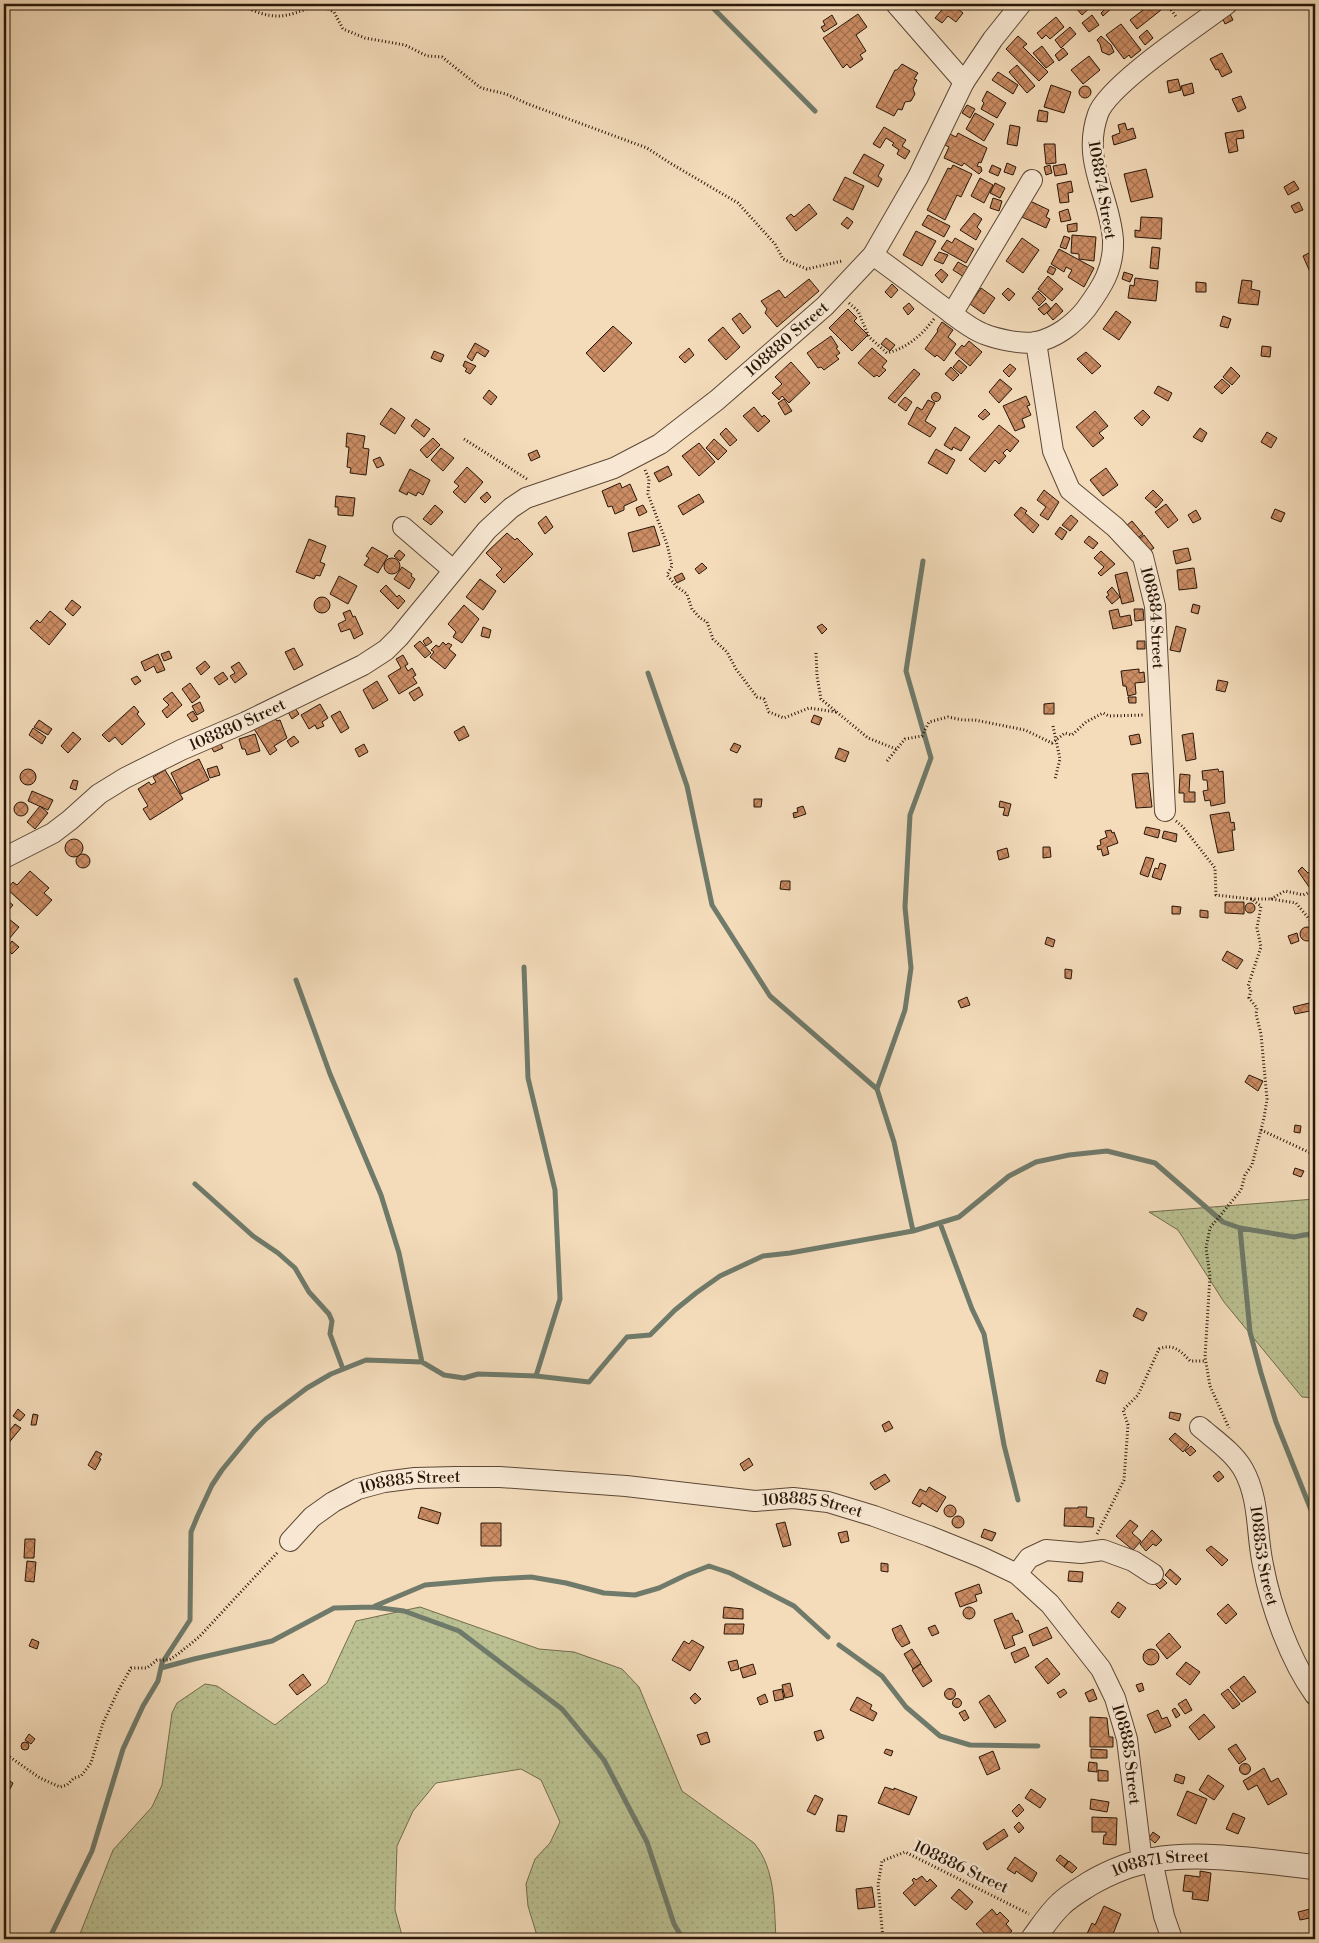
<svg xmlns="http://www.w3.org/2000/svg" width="1319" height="1943" font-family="'Libre Bodoni',serif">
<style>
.grass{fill:url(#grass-dots);stroke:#726c4d}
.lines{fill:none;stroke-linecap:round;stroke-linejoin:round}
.stream{stroke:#6f7a6a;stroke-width:5}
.building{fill:url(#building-cross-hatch);stroke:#291709}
.minor-casing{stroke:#5c4836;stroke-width:22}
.tertiary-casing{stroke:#5c4836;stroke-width:26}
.path{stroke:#291709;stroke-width:3;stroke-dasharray:1 2.5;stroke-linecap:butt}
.minor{stroke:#f8e8d3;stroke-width:20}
.tertiary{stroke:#f8e8d3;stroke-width:24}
.labels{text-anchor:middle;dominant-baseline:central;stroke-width:5;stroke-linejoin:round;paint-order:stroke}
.street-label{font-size:16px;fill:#291709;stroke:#f8e8d3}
</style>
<defs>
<pattern id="grass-dots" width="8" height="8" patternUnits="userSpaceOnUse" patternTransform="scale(1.25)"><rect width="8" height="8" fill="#bac091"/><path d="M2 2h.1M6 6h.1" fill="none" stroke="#a0a47c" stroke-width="1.8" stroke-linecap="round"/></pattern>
<pattern id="building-cross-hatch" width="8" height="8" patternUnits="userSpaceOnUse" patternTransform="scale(1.25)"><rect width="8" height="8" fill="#cc8d64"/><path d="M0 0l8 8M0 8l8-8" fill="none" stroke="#a67251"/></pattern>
</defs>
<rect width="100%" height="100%" fill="#f4dcbb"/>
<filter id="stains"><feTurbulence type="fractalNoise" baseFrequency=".004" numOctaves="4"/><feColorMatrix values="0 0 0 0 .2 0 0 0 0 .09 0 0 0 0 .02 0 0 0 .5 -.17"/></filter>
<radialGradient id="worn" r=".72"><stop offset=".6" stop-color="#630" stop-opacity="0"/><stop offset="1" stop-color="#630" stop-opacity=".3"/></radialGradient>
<path class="grass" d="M1315 1199V1398L1302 1397 1224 1302 1178 1230 1149 1212Z
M420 1607 539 1649 574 1652 622 1669 639 1687 682 1791 754 1843C776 1869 774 1908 776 1939H538L528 1906 526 1884 535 1859 550 1843 560 1822 541 1780 521 1769 436 1783 413 1811 397 1846 395 1910 403 1939H78L113 1850 152 1807 162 1785 172 1713 177 1703 205 1684 217 1686 275 1725 327 1683 356 1621Z"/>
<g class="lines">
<path class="stream" d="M709 4 815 111
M648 673 687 786 712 905 770 996 877 1089 894 1142 913 1231
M524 967 528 1078 555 1190 560 1299 536 1376
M296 980 330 1074 381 1195 399 1253 422 1362
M877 1089 905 1010 911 968 905 907 910 815 931 758 906 671 923 561
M195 1184 253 1236 278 1253 295 1268 309 1292 329 1314 332 1321 330 1334 343 1369
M940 1223 972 1309 984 1334 1004 1445 1018 1500
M1240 1228 1250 1332 1261 1373 1276 1422 1315 1520
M375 1606 425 1585 494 1579 531 1577 566 1583 604 1593 635 1595 659 1588 686 1575 709 1566 730 1573 794 1606 828 1637
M839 1645 882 1676 906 1707 940 1736 970 1745 1038 1746
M161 1668 194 1659 272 1641 334 1608 373 1607 404 1611 459 1631 562 1709 604 1760 647 1842 674 1924 683 1939
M43 1939 51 1935 92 1851 123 1749 143 1706 158 1681 162 1663 190 1620 191 1532 198 1515 212 1485 222 1470 254 1431 266 1419 307 1388 331 1374 366 1360 422 1362 444 1375 464 1378 478 1374 536 1376 589 1382 627 1337 650 1335 675 1310 696 1293 720 1276 763 1256 790 1253 913 1231 959 1217 1009 1176 1036 1162 1069 1155 1107 1151 1155 1163 1223 1222 1240 1228 1294 1237 1315 1233"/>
</g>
<path class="building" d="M947 4H952L963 13 956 22 948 16 942 23 935 18Z
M1078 4H1094L1082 15 1075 7Z
M1100 4H1112L1114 6 1103 16 1101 13 1105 9Z
M1151 4H1157L1161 10 1137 29 1130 20Z
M858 14 867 27 856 35 866 51 860 55 863 59 850 68 847 64 843 68 823 38Z
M1230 14 1233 20 1225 24 1222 17Z
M832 15 837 24 824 32 821 27 825 25 823 21Z
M1092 15 1099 25 1089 32 1082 23Z
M1056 17 1064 27 1050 39 1046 35 1042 39 1037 33Z
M1121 24 1141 50 1131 58 1129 55 1124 59 1106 35Z
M1070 27 1076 34 1061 48 1055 40Z
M1147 30 1153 38 1145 45 1139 37Z
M1018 36 1027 44 1023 47 1048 72 1039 81 1006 49Z
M1101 36 1111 45 1114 52 1109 55 1102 52 1100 44 1097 40Z
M1042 46 1054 62 1046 68 1033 53Z
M1063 48 1068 54 1059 61 1055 55Z
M1222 53 1232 72 1222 77 1218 69 1216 70 1210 59Z
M1089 56 1100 70 1083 84 1071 70Z
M902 64 918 73 914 79 917 80 913 89 915 94 911 101 905 102 902 110 898 109 894 116 876 107 895 70H897Z
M1017 65 1035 86 1027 93 1009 72Z
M998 72 1018 85 1013 94 992 80Z
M1178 79 1181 90 1169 93 1167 81Z
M1192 83 1194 93 1184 96 1181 86Z
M1051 85 1071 92 1064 113 1044 107Z
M1079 92a6 6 0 1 1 12 0a6 6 0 1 1-12 0Z
M987 91 1006 103 997 118 981 109 984 103 982 101Z
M1241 96 1246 108 1238 112 1232 99Z
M967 105 975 109 970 118 962 113Z
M1039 110 1048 112 1047 122 1037 121Z
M975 113 994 124 984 141 966 129Z
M1125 123 1127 130 1133 128 1136 138 1114 145 1112 136 1120 133 1118 125Z
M1010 125 1020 127 1017 146 1007 144Z
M884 127 906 140 902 146 910 151 905 159 897 154 899 150 892 145 894 143 886 138 880 148 873 144Z
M1243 130 1244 138 1236 139 1238 151 1229 153 1225 133Z
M958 133 987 148 981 163 979 162 977 166 981 167 982 171 979 174 964 163 962 166 944 158 949 147 945 145 950 134 956 137Z
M1044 144H1055L1056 163 1046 164Z
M864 154 884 165 878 176 882 179 878 187 853 173Z
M1007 163 1016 167 1013 175 1004 172Z
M1065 164 1067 174 1055 176 1053 166Z
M953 165 972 174 961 197 957 195 945 220 927 210 948 168 951 169Z
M992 165 1001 169 998 176 989 172Z
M1050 165 1052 173 1046 175 1044 167Z
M1146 169 1153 197 1131 202 1124 174Z
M845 177 864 186 853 210 833 200Z
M980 178 993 185 984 203 971 196Z
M1071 181 1073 192 1068 193 1069 202 1060 203 1057 184Z
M1294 181 1299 189 1288 195 1284 187Z
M995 183 1005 188 1000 198 990 193Z
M993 198 1002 201 999 211 990 208Z
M1030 201 1049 210 1046 217 1050 219 1046 228 1022 217Z
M1299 202 1303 210 1295 213 1291 206Z
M809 204 817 214 796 231 786 218 791 214 794 217Z
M1068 209 1071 220 1061 222 1059 212Z
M974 213 982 219 977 227 981 231 976 240 960 230Z
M928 215 950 226 944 237 922 225Z
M847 217 853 222 848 229 841 224Z
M1141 217 1162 218 1161 239 1135 237V230L1140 231Z
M1077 223V231L1068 232 1067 225Z
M916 231 936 241 922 266 903 255Z
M1072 235 1096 237 1094 261 1079 259V254L1071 253Z
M1064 236 1070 238 1066 249 1060 247Z
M955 238 974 249 966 263 941 249 947 240 952 243Z
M1022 238 1039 250 1023 273 1006 261Z
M1152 247 1160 248 1158 269 1150 268Z
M1059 249 1094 268 1084 287 1068 277 1072 270 1066 267 1064 272 1051 264Z
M1313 251 1315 257V278L1313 279 1303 256Z
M939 252 948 255 943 264 934 260Z
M958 262 969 268 964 277 953 270Z
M1050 266 1056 269 1053 275 1047 272Z
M941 269 948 275 942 283 935 275Z
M1124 272 1133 275 1130 282 1122 279Z
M1048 276 1063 289 1052 301 1038 289Z
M1135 278 1158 281 1156 301 1128 298 1130 285 1134 286Z
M809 279 819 291 777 327 765 313 767 309 761 301 779 290 785 298Z
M1242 280 1252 281 1251 289 1260 291 1258 305 1238 303Z
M1196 282 1206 283V292H1196Z
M892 284 898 290 891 298 885 292Z
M981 288 995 298 984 314 970 304Z
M1008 288 1015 294 1009 301 1002 294Z
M1038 291 1046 299 1039 306 1032 298Z
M909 303 914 309 908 315 903 308Z
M1046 303 1051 309 1044 315 1038 309Z
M1056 303 1063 311 1053 320 1047 313Z
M848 309 857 318 854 321 868 335 852 351 829 328Z
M1116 311 1131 322 1119 340 1103 329Z
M740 313 751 327 743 334 732 319Z
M1223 316 1231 319 1228 328 1220 326Z
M942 322 953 330 948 337 956 344 944 361 937 355 935 357 925 349 938 331 937 330Z
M613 326 632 343 604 372 586 353Z
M723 327 740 347 726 360 708 340Z
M831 336 838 347 836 348 840 353 836 356 839 359 824 370 821 367 818 368 807 353Z
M886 338 895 345 890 351 881 344Z
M969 341 982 352 970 366 955 353 962 345 964 347Z
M475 343 489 351 485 357 477 352 472 361 467 357Z
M1262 346 1271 347 1270 357 1261 356Z
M689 348 694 355 685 363 679 357Z
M872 348 887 361 882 367 886 370 879 377 877 375 874 377 858 363Z
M434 351 444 355 441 362 431 358Z
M1086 352 1101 366 1092 374 1077 359Z
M959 360 967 367 961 374 953 367Z
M465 361 476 366 470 374 465 371 467 369 463 366Z
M791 362 810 383 789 403 782 396 779 400 772 393 782 384 775 377Z
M1010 364 1016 369 1009 377 1003 371Z
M951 367 959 375 953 381 945 374Z
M1231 367 1240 376 1232 385 1223 377Z
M914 369 920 374 895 403 888 398Z
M1000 379 1012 389 999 403 989 392Z
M1222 379 1230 386 1222 394 1214 387Z
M1158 386 1172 393 1168 401 1154 393Z
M489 390 497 397 491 405 483 398Z
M931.5 397a4.5 4.5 0 1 1 9 0a4.5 4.5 0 1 1-9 0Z
M1026 396 1030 405 1027 406 1031 415 1022 419 1025 427 1015 431 1003 406Z
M905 397 912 402 906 411 898 405Z
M784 399 792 411 785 415 778 403Z
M928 400 935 403 925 421 936 428 930 437 908 424 917 407 922 410Z
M754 407 762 417 764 415 770 421 758 432 743 416Z
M391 408 405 418 395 434 380 424Z
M985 409 990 414 983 420 978 416Z
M1143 410 1150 417 1142 426 1134 418Z
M1095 411 1108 426 1099 433 1104 438 1093 447 1076 427Z
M416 419 430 429 424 437 411 426Z
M999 425 1019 441 1010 452 1007 449 1003 453 1006 456 999 464 995 460 985 472 969 459Z
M955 427 970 437 961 451 953 447 952 450 944 445Z
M726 428 737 440 730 446 720 434Z
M1200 428 1207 433 1202 442 1193 437Z
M1267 432 1277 438 1271 448 1261 442Z
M347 433 365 436 363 448 369 449 366 475 350 473 351 468 347 467 349 447H346Z
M433 438 440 445 427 458 420 450Z
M714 439 727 451 718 460 706 448Z
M699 443 715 462 699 476 682 456Z
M441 448 454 458 443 471 431 460Z
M936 449 955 460 947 474 928 463Z
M537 450 540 457 531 461 528 454Z
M380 457 384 465 377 468 373 460Z
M668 466 672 475 659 482 654 473Z
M467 467 483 482 465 503 453 492 459 486 454 482Z
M1106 468 1118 485 1103 496 1090 480Z
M410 469 430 480 423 495 418 492 416 496 408 492 407 495 399 491Z
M620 483 622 488 630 484 637 500 624 506V510L615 514 612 506 608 507 602 491Z
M1044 490 1059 502 1048 520 1040 515 1046 507 1037 500Z
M1153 490 1163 500 1156 508 1145 498Z
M487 492 491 497 485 503 480 498Z
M699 494 704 502 683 515 678 506Z
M336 496 355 498 353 516 338 515V507H335Z
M1166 504 1178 520 1168 528 1155 512Z
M435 505 443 512 431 525 423 519Z
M643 505 647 512 639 516 636 508Z
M1021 507 1027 511 1025 513 1039 525 1033 533 1014 515Z
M1275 509 1285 513 1281 522 1271 518Z
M1196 510 1201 519 1193 523 1188 515Z
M1071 515 1078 521 1070 531 1062 525Z
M546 516 553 527 545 534 538 523Z
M1132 521 1143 534 1136 539 1126 526Z
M654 526 660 545 633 552 628 533Z
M1060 527 1067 532 1062 540 1055 534Z
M507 533 515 540 517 538 533 554 504 583 496 575 502 569 486 553Z
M1144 535 1154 548 1147 553 1137 540Z
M1089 536 1098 543 1093 549 1084 542Z
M309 539 326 546 320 562 325 564 320 576 316 575 314 579 296 572Z
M372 547 388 556 378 573 364 565 369 558 366 556Z
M1188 548 1191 560 1176 564 1173 551Z
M399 550 405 555 400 561 394 556Z
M1101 551 1115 564 1101 576 1098 573 1104 567 1094 558Z
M384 566a8 8 0 1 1 16 0a8 8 0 1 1-16 0Z
M702 563 707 568 699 574 695 569Z
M402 567 412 574 411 576 415 579 409 589 394 579Z
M1194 568 1197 588 1179 590 1177 570Z
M1127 572 1134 601 1122 604 1115 575Z
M682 573 685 579 677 583 674 577Z
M339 576 357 586 348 604 330 594Z
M480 579 496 591 483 610 466 597Z
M386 585 397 597 399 595 405 601 398 609 380 591Z
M1112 587 1120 597 1112 604 1106 597 1109 595 1107 592Z
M314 605a8 8 0 1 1 16 0a8 8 0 1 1-16 0Z
M72 600 81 607 73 616 65 609Z
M1193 604 1200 606 1198 614 1191 612Z
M464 605 479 619 462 643 453 637 456 632 448 624Z
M1118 609 1120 617 1130 615 1132 625 1113 629 1109 611Z
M1134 609H1143L1144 620 1135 621Z
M350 610 353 617 355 616 363 634 354 639 350 629 341 632 338 624 346 620 343 613Z
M50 611 66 624 49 645 30 628 37 620 40 623Z
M822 624 827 629 822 634 817 627Z
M1176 626 1186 629 1180 652 1170 650Z
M483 627 491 630 489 638 481 636Z
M428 637 432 642 426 646 423 641Z
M420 641 431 653 425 658 414 646Z
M1137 641H1145V649H1137Z
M443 642 446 645 448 643 452 645 449 649 456 655 445 669 430 657 434 652 431 650 436 645 439 647Z
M294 648 303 665 294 670 285 652Z
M169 651 172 658 164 661 161 654Z
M158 654 165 670 157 673 154 666 145 671 141 662Z
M403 655 408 664 405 666 408 671 412 668 416 675 413 677 417 683 399 694 388 676 401 668 396 659Z
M205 661 210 667 201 675 196 668Z
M239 662 247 674 235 683 230 676 235 673 231 667Z
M1139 669V673L1144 672 1145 682 1135 683 1136 694 1128 696 1126 686H1123L1121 671Z
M223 672 228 679 219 685 214 678Z
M137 676 141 681 135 685 131 679Z
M1218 680 1228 682 1225 692 1216 690Z
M377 681 388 700 373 709 363 690Z
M190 683 200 697 192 703 182 689Z
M419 687 423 695 414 701 409 693Z
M172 692 182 705 167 718 162 711 169 705 163 699Z
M1128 697H1136V703H1129Z
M200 702 204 711 197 715 192 706Z
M1054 703V714H1044V704Z
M320 704 328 718 322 722 324 726 317 729 315 725 309 729 301 715Z
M134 706 139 712 137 714 145 724 122 745 115 737 109 742 102 735Z
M295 708 299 714 292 719 288 712Z
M193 711 198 719 192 722 187 715Z
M340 711 349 728 341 733 331 716Z
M814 715 822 718 819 725 811 722Z
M275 718 277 721 280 720 287 738 274 746 277 750 270 755 253 727 265 720 267 723Z
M39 720 52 729 48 735 34 727Z
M464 726 469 736 459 741 454 732Z
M33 728 46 737 42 744 29 735Z
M73 732 81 739 68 753 61 746Z
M1193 733 1196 759 1186 761 1182 735Z
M255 734 260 751 247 755 245 749H242L239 739Z
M1139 734 1141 743 1131 745 1129 736Z
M294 736 299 742 291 747 287 741Z
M219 741 223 748 214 752 210 745Z
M734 743 741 746 737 753 730 750Z
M364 744 368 752 359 757 355 749Z
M839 748 849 752 845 762 835 758Z
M199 759 209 780 181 794 171 773Z
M217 766 220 775 210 778 207 769Z
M20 777a8 8 0 1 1 16 0a8 8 0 1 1-16 0Z
M1218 769 1219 772 1223 771 1225 803 1211 806 1210 800 1205 801 1203 791 1208 790 1207 780H1203L1202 771Z
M165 770 183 799 150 820 143 809 148 806 138 789 149 782 151 785 156 782 153 777Z
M1148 773 1152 807 1136 808 1132 774Z
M1180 774 1190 775 1189 792H1195V802H1184V793H1179Z
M73 780 78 781 76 790 70 788Z
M32 791 53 800 48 810 28 801Z
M754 799H762L761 807H754Z
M1000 801 1011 804 1008 816 1003 815 1005 808 999 807Z
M14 809a7 7 0 1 1 14 0a7 7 0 1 1-14 0Z
M40 806 48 813 35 829 27 822Z
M803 806 806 814 794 818 793 813 798 812 797 808Z
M1229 812 1231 823 1234 822 1235 830H1232L1234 850 1218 853 1210 815Z
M1146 827 1160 830 1158 838 1144 834Z
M1111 830 1112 833 1114 832 1118 843 1107 847 1109 854 1103 856 1101 849 1098 850 1097 846 1101 845 1100 840 1107 837 1105 831Z
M1164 831 1177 834 1176 842 1162 838Z
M65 848a9 9 0 1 1 18 0a9 9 0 1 1-18 0Z
M1043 847H1050L1051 857 1043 858Z
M1007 848 1009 857 999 860 997 851Z
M76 861a7 7 0 1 1 14 0a7 7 0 1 1-14 0Z
M1146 857 1154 859 1148 877 1140 874Z
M1160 863 1166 865 1161 880 1152 877 1155 868 1158 869Z
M1302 867 1308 873 1310 872 1315 880V883L1309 887 1298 871Z
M30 871 49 888 44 893 52 900 37 916 7 889 13 882 17 885Z
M781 881H790V890L780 889Z
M4 898 13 905 6 913 4 911Z
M1225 902H1244V914L1225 913Z
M1245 908a5 5 0 1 1 10 0a5 5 0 1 1-10 0Z
M1172 906 1181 907 1180 914H1172Z
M1200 910 1208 911V918L1200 917Z
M4 915 19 927 4 945Z
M1300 934a7 7 0 1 1 14 0a7 7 0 1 1-14 0Z
M1297 933 1299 941 1291 944 1288 936Z
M1047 937 1055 940 1053 947 1045 944Z
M12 941 19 947 12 954 6 949Z
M1227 951 1243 960 1237 969 1222 960Z
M1065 969 1072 970 1071 979 1065 978Z
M967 997 970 1005 961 1008 958 1001Z
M1309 1003 1310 1011 1295 1014 1293 1007Z
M1249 1075 1263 1081 1258 1091 1245 1082Z
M1295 1125 1301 1126 1300 1133 1294 1132Z
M1295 1168 1304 1171 1301 1177 1293 1174Z
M1137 1308 1147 1313 1143 1321 1133 1316Z
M1100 1370 1108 1373 1105 1384 1096 1381Z
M18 1409 25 1415 20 1421 13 1416Z
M1170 1412 1181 1414 1179 1421 1169 1418Z
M33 1414 38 1415 36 1425H31Z
M889 1421 893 1428 885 1432 882 1425Z
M15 1424 21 1428 7 1445 4 1443V1434L5 1436Z
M1175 1433 1189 1445 1183 1452 1169 1439Z
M1191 1446 1196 1451 1190 1456 1185 1451Z
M96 1451 102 1454 99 1458 101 1459 95 1470 88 1465Z
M749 1458 753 1465 744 1471 740 1464Z
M1219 1471 1224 1477 1218 1482 1213 1476Z
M885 1474 890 1481 875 1490 870 1483Z
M929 1487 946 1497 937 1512 922 1503 920 1507 912 1503 920 1489 926 1492Z
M944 1511a6 6 0 1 1 12 0a6 6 0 1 1-12 0Z
M421 1507 441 1513 438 1524 418 1518Z
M1078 1507H1087L1086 1517 1094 1518 1093 1527 1064 1526 1065 1508H1078Z
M952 1522a6 6 0 1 1 12 0a6 6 0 1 1-12 0Z
M1130 1520 1138 1526 1132 1533 1141 1541 1133 1550 1116 1536Z
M785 1522 791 1545 783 1547 776 1524Z
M481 1523H501V1546H481Z
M984 1529 996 1533 992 1541 981 1537Z
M1152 1530 1162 1540 1156 1546 1153 1544 1146 1551 1140 1544Z
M847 1531 849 1541 841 1543 838 1533Z
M25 1539H35L34 1558H24Z
M1211 1546 1228 1560 1222 1566 1206 1550Z
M27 1561 36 1562 34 1582 25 1581Z
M881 1563 888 1564V1572L881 1571Z
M1170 1569 1181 1579 1176 1585 1165 1575Z
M1069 1571 1083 1572 1082 1582 1068 1581Z
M1157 1573 1167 1583 1160 1589 1151 1580Z
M979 1584 982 1593 975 1595 977 1601 960 1607 955 1593Z
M1118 1602 1126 1608 1119 1618 1111 1612Z
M1228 1604 1237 1614 1226 1624 1217 1614Z
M724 1607 743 1609V1619L723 1618Z
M963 1613a6 6 0 1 1 12 0a6 6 0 1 1-12 0Z
M1012 1613 1016 1621 1018 1620 1023 1632 1012 1636 1015 1645 1005 1649 994 1620Z
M725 1624H744L743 1634H724Z
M901 1625 910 1643 902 1647 896 1639 892 1629Z
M935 1625 939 1633 932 1636 928 1628Z
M1047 1627 1052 1638 1033 1646 1029 1635Z
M1169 1633 1181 1647 1167 1659 1156 1645Z
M32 1639 39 1642 37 1649 29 1646Z
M692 1640 704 1647 690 1671 672 1660 684 1641 689 1644Z
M1025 1647 1029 1656 1015 1663 1011 1653Z
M1143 1657a8 8 0 1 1 16 0a8 8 0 1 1-16 0Z
M912 1649 921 1663 913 1669 904 1654Z
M1047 1658 1060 1674 1048 1684 1035 1667Z
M737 1660 739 1669 731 1671 728 1662Z
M1186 1662 1200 1672 1190 1685 1176 1674Z
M753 1664 756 1674 743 1678 740 1668Z
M921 1664 932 1681 923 1687 912 1670Z
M303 1674 311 1685 297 1695 289 1685Z
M1244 1676 1256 1692 1242 1702 1230 1687Z
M790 1683 793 1696 785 1698 782 1685Z
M1142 1683 1144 1690 1139 1692 1136 1685Z
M944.5 1694a5.5 5.5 0 1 1 11 0a5.5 5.5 0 1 1-11 0Z
M782 1689 784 1699 775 1701 773 1691Z
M1064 1689 1067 1693 1060 1698 1057 1693Z
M1093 1689 1097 1699 1089 1702 1085 1693Z
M1228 1689 1240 1704 1233 1709 1221 1694Z
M695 1693 701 1699 695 1704 690 1698Z
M765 1694 768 1702 760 1705 757 1698Z
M989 1695 1006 1721 995 1728 979 1702Z
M857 1697 872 1705 870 1709 877 1713 873 1721 850 1710Z
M952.5 1703a4.5 4.5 0 1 1 9 0a4.5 4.5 0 1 1-9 0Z
M1186 1699 1192 1710 1185 1714 1178 1704Z
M1175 1708 1180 1715 1176 1718 1172 1710Z
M965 1710 969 1718 964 1721 959 1713Z
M1158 1710 1162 1719 1167 1717 1171 1726 1155 1733 1147 1715Z
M1204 1714 1215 1727 1199 1740 1189 1727Z
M1090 1717 1107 1718 1109 1737H1113V1747H1090Z
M821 1730 824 1738 817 1741 814 1732Z
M707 1732 710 1742 701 1745 697 1735Z
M29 1734 35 1739 31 1744 25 1740Z
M21 1746a4 4 0 1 1 8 0a4 4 0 1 1-8 0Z
M1236 1744 1246 1759 1239 1764 1228 1749Z
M886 1749 893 1751 891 1756 884 1753Z
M1091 1749 1107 1750V1758H1091Z
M993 1751 1000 1769 987 1775 979 1757Z
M1089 1762 1097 1763V1772L1088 1771Z
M1239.5 1769a5.5 5.5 0 1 1 11 0a5.5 5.5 0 1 1-11 0Z
M1264 1768 1271 1782 1278 1778 1287 1794 1268 1805 1257 1785 1248 1790 1243 1781Z
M1098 1770 1108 1771V1781H1098Z
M1176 1774 1185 1777 1183 1784 1174 1781Z
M1208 1775 1224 1786 1214 1800 1199 1790Z
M6 1779 13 1783 10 1789 4 1786Z
M885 1787 894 1790V1788L917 1797 909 1815 878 1803Z
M1031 1789 1046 1799 1040 1808 1025 1798Z
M1187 1791 1207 1799 1196 1824 1177 1815Z
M815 1795 823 1799 815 1815 807 1811Z
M1091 1799 1109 1802 1107 1812 1090 1809Z
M1019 1804 1024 1810 1017 1817 1012 1811Z
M1233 1813 1245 1818 1238 1834 1226 1829Z
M838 1815 847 1816 844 1832 836 1831Z
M1092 1817 1117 1818 1116 1845 1103 1844 1104 1835H1106V1832H1092Z
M1019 1822 1024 1828 1019 1833 1014 1827Z
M1004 1829 1008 1836 987 1850 983 1843Z
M1153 1832 1160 1837 1155 1843 1149 1838Z
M1060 1855 1068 1861 1064 1867 1056 1860Z
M1015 1857 1037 1873 1032 1882 1016 1871 1015 1874 1007 1869Z
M1069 1861 1077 1868 1072 1873 1064 1867Z
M1200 1871 1211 1873 1208 1901 1192 1899 1193 1892 1183 1891 1185 1875 1200 1877Z
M922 1876 927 1882 930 1879 937 1886 915 1906 903 1893 914 1883 912 1880 914 1878 916 1880Z
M872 1887 875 1907 858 1909 856 1889Z
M959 1889 973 1902 966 1910 951 1898Z
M1104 1906 1121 1914 1111 1939 1085 1938 1092 1923 1095 1925Z
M1314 1908 1315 1917 1300 1920 1298 1912Z
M992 1909 997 1915 1000 1912 1009 1921 1006 1924 1012 1931 1003 1939H990L976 1924Z
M910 1934 919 1935V1939H909Z"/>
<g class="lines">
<defs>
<g id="minor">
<path d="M896 4 964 82"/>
<path d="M873 255C897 272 920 290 943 307 955 316 970 329 984 334 997 339 1023 345 1036 342 1056 338 1074 324 1086 309 1102 287 1114 269 1113 240 1110 195 1081 162 1098 114 1108 85 1199 25 1227 4"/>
<path d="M952 314 1032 180"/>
<path id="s1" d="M1036 342 1053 451 1070 490 1115 527 1143 557 1155 606 1165 811"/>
<path d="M403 527 453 570"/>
<path id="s2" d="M4 858 53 833 70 820 99 794 125 778 181 750 246 722 363 665 386 650 399 637 487 530 511 508 526 498 614 468 660 444 717 400 825 306 873 255 918 177 964 82 993 39 1021 4"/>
<path id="s3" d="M1200 1427C1215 1440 1233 1452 1243 1469 1260 1499 1256 1533 1263 1565 1271 1608 1290 1660 1315 1695"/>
<path id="s4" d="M290 1541 312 1517 333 1502 358 1489 384 1482 415 1478 456 1477H500L626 1486 755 1501 793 1498 828 1502 874 1516 929 1536 981 1557 1017 1574 1050 1604 1101 1669 1115 1698 1127 1739 1142 1862"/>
<path d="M1017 1574 1029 1558 1046 1550 1081 1553 1103 1550 1133 1561 1153 1574"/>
<path d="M1152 1860 1164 1916 1172 1939"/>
</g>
<g id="tertiary">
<path id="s5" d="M1033 1939C1042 1927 1050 1914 1061 1904 1069 1896 1080 1890 1089 1884 1108 1873 1130 1863 1153 1860 1201 1851 1266 1862 1315 1867"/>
</g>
</defs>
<use href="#minor" class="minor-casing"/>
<use href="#tertiary" class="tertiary-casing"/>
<path class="path" d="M239 4C273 21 284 19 318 4L334 12 343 29 365 38 405 45 427 56 442 57 481 88 506 94 528 104 647 148 670 163 738 203 775 244 783 259 792 263 807 269 842 261
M1167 4 1177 18
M849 303 858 311 869 337 887 353C907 348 921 336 934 319
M464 439 527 479
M645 470 649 479 648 494 667 544 672 566 667 575 677 587 687 594 692 609 700 618 707 622 713 639 727 652 736 669 757 697 764 699 769 712 784 718 809 708 836 712
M816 653 817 676 821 699 868 738 896 749
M1053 726 1060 759 1055 779
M887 761 905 739 922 736 929 722 948 717 963 720H975L1025 730 1052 743 1065 733 1072 735 1086 722 1103 713 1109 716 1145 715
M1176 821 1183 827 1215 868 1216 895 1251 899 1261 906 1257 928 1261 947 1248 986 1251 990 1249 998 1257 1008 1256 1014 1261 1034 1267 1099 1264 1118 1252 1165 1245 1175 1241 1190 1210 1228 1206 1248 1210 1276 1205 1357 1210 1386 1229 1428
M1251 899H1271L1296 903 1315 926
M1271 899 1285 891 1303 895 1315 890
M1261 1130 1315 1155
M1097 1534 1124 1480 1128 1425 1123 1410 1138 1395 1159 1349C1173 1343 1181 1351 1190 1361H1206
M4 1757 7 1755 40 1778 60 1787 67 1785 74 1778 81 1776 91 1763 103 1723 118 1691 131 1668H147L157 1660H169L178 1654 199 1637 278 1552
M883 1939 878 1885 882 1861 905 1852 1029 1914"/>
<use href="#minor" class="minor"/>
<use href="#tertiary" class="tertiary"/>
</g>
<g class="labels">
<g class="street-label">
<text transform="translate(1102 190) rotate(80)">108874 Street</text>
<text stroke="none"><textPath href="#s2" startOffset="954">108880 Street</textPath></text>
<text stroke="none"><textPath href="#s1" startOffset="314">108884 Street</textPath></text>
<text stroke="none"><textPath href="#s2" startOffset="270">108880 Street</textPath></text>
<text stroke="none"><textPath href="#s4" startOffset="139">108885 Street</textPath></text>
<text stroke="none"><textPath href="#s4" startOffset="544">108885 Street</textPath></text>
<text stroke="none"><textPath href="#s3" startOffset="150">108853 Street</textPath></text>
<text stroke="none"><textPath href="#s4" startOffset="979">108885 Street</textPath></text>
<text transform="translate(961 1867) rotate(25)">108886 Street</text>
<text stroke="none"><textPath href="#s5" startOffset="155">108871 Street</textPath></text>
</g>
</g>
<rect width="1319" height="1943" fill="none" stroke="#f4dcbb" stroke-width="20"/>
<rect x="5" y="5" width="1309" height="1933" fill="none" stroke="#291709" stroke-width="2.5"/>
<rect x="10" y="10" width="1299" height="1923" fill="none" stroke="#291709"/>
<rect width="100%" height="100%" filter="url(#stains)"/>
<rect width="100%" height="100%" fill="url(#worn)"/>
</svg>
